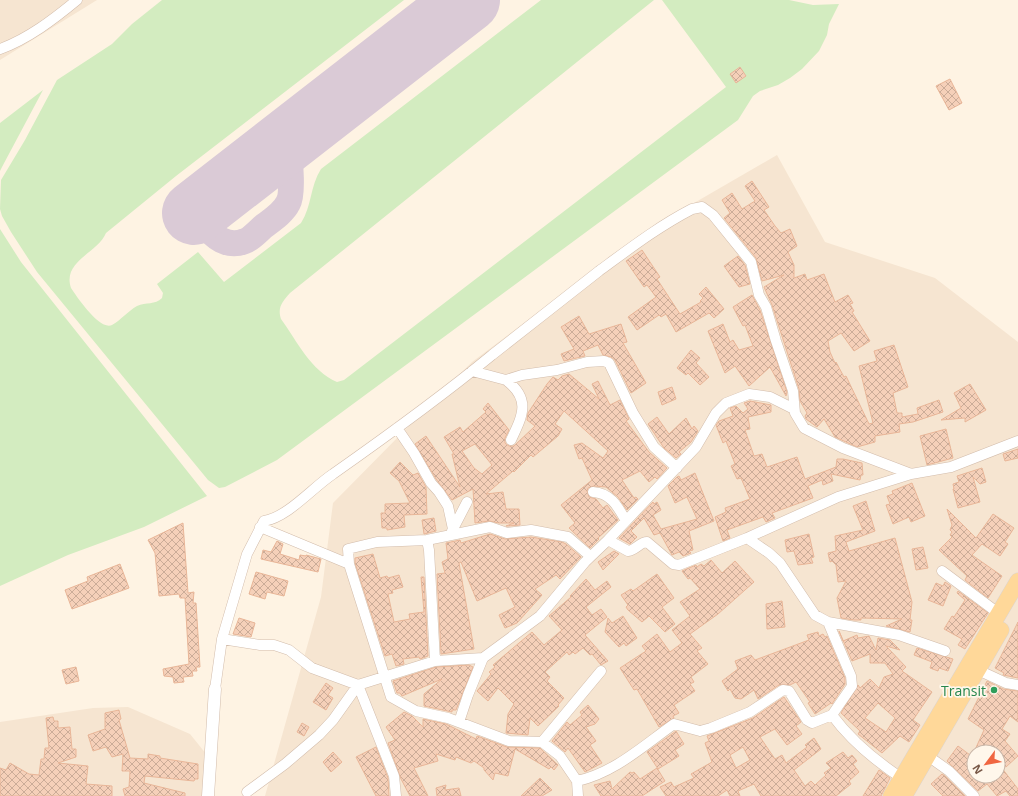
<svg xmlns="http://www.w3.org/2000/svg" width="1018" height="796" font-family="'Open Sans',sans-serif">
<style>
.residential{fill:#f6e5d1;fill-rule:evenodd}
.green{fill:#d3ecc0}
.lines{fill:none;stroke-linecap:round;stroke-linejoin:round}
.taxiway{stroke:#dacad6;stroke-width:26}
.runway{stroke:#dacad6;stroke-width:64}
.building{fill:url(#building-cross-hatch);stroke:#e9b698;fill-rule:evenodd}
.minor-casing{stroke:#d2bcab;stroke-width:11}
.tertiary-casing{stroke:#d2bcab;stroke-width:13}
.primary-casing{stroke:#dcd4cf;stroke-width:17}
.minor{stroke:#fff;stroke-width:10}
.tertiary{stroke:#fff;stroke-width:12}
.primary{stroke:#ffd899;stroke-width:16}
.leisure-dot{fill:#2e9e5b;stroke:#fff7eb;stroke-width:1.5}
.labels{text-anchor:middle;dominant-baseline:central;stroke-width:3.5;stroke-linejoin:round;paint-order:stroke}
.leisure-label{font-size:14px;fill:#27864d;stroke:#fff7eb;text-anchor:end}
</style>
<defs>
<pattern id="building-cross-hatch" width="8" height="8" patternUnits="userSpaceOnUse"><rect width="8" height="8" fill="#f5d0b9"/><path d="M0 0l8 8M0 8l8-8" fill="none" stroke="#cbac98"/></pattern>
</defs>
<rect width="100%" height="100%" fill="#fef3e3"/>
<path class="residential" d="M0 0H97L0 60Z
M777 155 825 242 935 278 1018 342V796H265L321 597 333 503 472 362 629 244 682 210ZM974 752H998V776H974Z
M128 707 190 734 207 755 203 796H0V722L93 708Z"/>
<path class="green" d="M162 0H404L176 176 106 233C98 253 62 261 71 288 77 297 100 331 112 325 121 320 128 311 137 306 146 302 155 305 162 298L163 293 157 284 198 252 224 282 301 223C312 206 310 186 321 169L541 0H654L290 293C283 301 277 307 281 319 297 341 311 371 337 382L344 380 726 87 662 0H789L813 5 839 4 829 24 827 35 819 51 802 69 790 78 778 85 760 91 753 96 738 120 277 460 225 487 219 488 208 480 37 272 11 232 2 216 0 209 1 180 25 140 57 80 112 44 132 24Z
M43 90 2 167 0 171V123Z
M0 229 21 262 207 496 144 527 68 555 0 586Z"/>
<g class="lines">
<path class="taxiway" d="M246 172C231 176 219 172 206 182 184 199 211 255 245 241 251 239 258 231 264 226 272 220 283 213 288 203 294 193 289 153 288 140"/>
<path class="runway" d="M194 213 468 0"/>
</g>
<path class="building" d="M740 67 746 76 736 83 730 74Z
M950 79 962 103 949 110 936 86Z
M752 181 769 207 764 210 775 226 781 233 790 229 797 246 788 252 794 265V278L805 274 807 280 824 274 835 302 848 295 853 303 850 304 854 311 852 312 870 341 854 351 841 333 828 341 830 352 835 363 836 362 844 377 846 376 869 424 873 423 859 366 877 361 874 351 894 345 908 387 893 393 897 413H902V417L918 414 917 408 939 400 943 412 913 422 899 424 900 432 875 436V442L857 447 835 437 824 419 817 427 806 419 805 416 807 413 800 401 799 389 772 305 764 287 784 275 762 281 756 258 724 218 730 213 722 200 732 193 742 209 755 201 745 186Z
M642 250 660 277 657 279 680 314 701 302 700 301 703 298 699 294 706 287 724 309 714 318 709 313 676 332 666 314 661 317 659 315 637 330 628 317 656 297 647 285 644 287 626 261Z
M738 256 745 265 750 284 739 287 724 266Z
M752 295 760 310 787 392 786 396 770 367 749 386 735 366 725 373 708 331 723 324 730 342 733 340 739 350 753 346 745 325 743 326 733 307Z
M579 316 589 334 621 324 627 342 623 343 646 383 631 393 615 360 611 357 603 355 598 345 583 351 585 356 564 361 561 354 574 349 561 327Z
M691 350 700 358 696 363 709 377 700 385 688 373 686 375 677 368Z
M569 374 599 399 592 384 598 381 610 405 620 400 629 419 626 421 649 452 667 468 657 479 655 477 649 482 640 471 622 480 634 498 636 497 638 499 627 510 618 497 606 487 594 486 588 488 587 491 589 497 596 499 603 508 607 505 618 520 598 538 599 539 590 548 569 528 575 523 561 505 592 480 582 458 579 459 574 445 582 443 603 458 608 451 564 411 555 424 562 429 558 436 533 457 531 455 514 472 513 471 486 494 503 492 506 509H519L520 525 508 526H506L514 523H499L489 521 475 523 473 489 452 500 436 479 415 444 426 436 460 487 452 454H454L444 437 460 427 463 432 486 412 483 409 488 403 509 430 505 438V443L509 446H514L535 426 527 420 528 413 547 384 553 377 558 380 562 376ZM475 444 492 465 482 474 474 468 462 451Z
M970 384 986 410 965 422V418L941 420 961 408 954 393Z
M672 387 676 399 662 405 658 392Z
M750 401 771 405V412L748 417 750 429 745 430 754 456 762 454 767 467 797 457 805 479 836 467 837 459H843L862 463 863 475H861L860 480 831 474 833 481 823 485 822 480 808 486 813 498 772 513 775 518 766 522 763 517 727 530 730 538 723 541 715 517 726 512 725 508 750 499 741 478 737 479 731 466 735 464 726 441 723 443 716 425 719 421 733 416 730 408 736 406 743 413 748 409 744 403Z
M657 417 669 434 686 418 692 429 694 426 698 431 691 442 679 452 681 454 676 458 664 448 648 424Z
M946 429 953 458 927 465 920 436Z
M1018 449V458L1005 461 1003 454Z
M400 462 413 475 418 473 426 487 427 514 404 515 405 527 387 530V528H382L381 513H385V504L410 503 399 481 390 473Z
M982 468 986 482 980 484 973 477 980 502 958 508 953 489H954L953 484 959 482 957 476Z
M695 473 714 521 689 531 693 550 689 551 691 553 683 556 679 552 672 555 660 533 654 535 644 518 631 531 637 537 630 544 619 538 653 502 654 504 657 502 661 510 653 515 661 529 697 519 687 497 675 503 668 486 677 477 679 476 681 480Z
M912 483 925 516 911 522 909 517 893 524 886 505 890 504 887 496 893 494 892 491Z
M866 501 875 531 846 542 849 551 895 538 912 602 910 620H912L910 632 886 626 902 619 861 618V620H854L841 618 837 598 846 581 838 582 836 565 832 561 830 562 828 553 836 551 835 536 863 530 853 506Z
M947 509 976 538 993 514 1014 528 1005 542 1008 544 1000 556 982 544 972 555 1002 576 988 598 965 580 967 576 939 550 952 537 950 535 952 532 950 530 952 525Z
M434 518 436 531 424 534 422 520Z
M183 523 188 593 194 592 193 603H196L200 667H196L197 671H192L193 676 183 677 184 682 174 683 173 677 164 676 163 669 189 664 185 598H180L179 594 159 596 155 553 148 540Z
M490 534 505 539 531 537 562 542 566 544 581 557 560 579 556 575 535 589 542 595 517 623 505 628 499 615 515 607 506 588 477 601 461 562 459 563 474 649 441 654 437 574 445 573 442 562 448 559 446 543 460 540 461 543Z
M809 534 814 557 811 558 813 563 798 565 794 551 787 552 785 540Z
M277 541 283 544 280 554 299 560 300 555 306 556V555L321 559 318 572 261 559 263 550 271 552Z
M923 547 928 568 916 570 912 549Z
M614 551 619 554 603 570 598 562Z
M373 554 380 578 387 576 388 578 399 575 403 587 392 590 393 593 388 594 394 622 410 619 409 614 424 612 421 577H424L428 656 420 659 419 657 403 659 404 664 396 666 392 654 385 656 355 563V558Z
M711 560 722 573 735 561 754 582 718 614 690 634 702 648 697 651 708 664 691 677 694 682 690 684 695 691 674 705 679 713 673 716 674 718 659 727 637 689 634 690 620 668 646 651 642 646 657 634 670 652 682 643 672 630 690 616 680 602 700 589 690 578 688 579 682 571 696 565 697 567 701 564 704 566Z
M120 564 129 588 72 609 65 590 88 581 87 577Z
M256 572 288 581 284 596 267 592 265 599 249 594Z
M657 574 674 598 662 607 675 624 665 632 649 616 642 622 628 610 626 607 628 605 621 595 631 589 633 591Z
M586 579 595 590 607 581 611 587 586 607 592 615 601 609 607 617 585 635 608 661 601 665 592 654 590 655 583 648 575 654 573 652 569 655 567 652 545 672 550 677 547 681 564 698 558 705 559 706 538 726 530 718 528 735 506 733 508 714 514 704 498 688 488 701 477 691 491 674 489 672 495 667 493 665 532 632 544 645 562 630 549 616 571 597 570 596Z
M945 582 951 586 943 606 928 600 936 583 943 586Z
M958 591 988 613 965 649 958 645 962 639 944 629 952 616 954 617 965 600 957 593Z
M782 601 785 627 767 629 766 604Z
M623 616 637 638 626 646 624 643 619 647 605 632 608 618 612 623Z
M239 618 255 623 251 637 233 634Z
M1018 622V678L1003 675 1004 673 995 668Z
M839 631 843 641 857 635 858 638 869 636 876 650 878 638 890 640 900 650 886 646 906 667 902 671 932 692 913 720 920 725 909 742 900 736 882 753 858 734 860 731 841 713 858 685 860 688 870 679 879 688 884 677 893 674 885 663H870V654L852 661ZM878 703 895 718 886 732 865 718Z
M818 632 819 636 823 634 825 637 827 636 845 678V684L832 704 831 703 815 714 808 703 810 702 796 682 790 685H779L758 699 754 690 741 699 735 698 730 689 728 691 722 681 738 669 735 661 751 655 755 660 809 640 807 635Z
M917 648 953 659 948 671 939 668 938 671 930 668 932 662 914 655Z
M469 665 473 667 456 710H452V712L424 706V694L442 679 402 696 400 693H397L393 681 436 667Z
M76 667 79 681 66 684 62 670Z
M987 681 1003 689 1018 691V722L1010 716 1002 729 1010 734 1005 741 1018 756 1006 767 998 762V752H974L984 730 968 719Z
M326 683 333 688 328 695 333 698 326 710 313 702Z
M784 697 801 722 796 726 802 734 787 745 775 729 760 737 775 759 782 755 786 763 807 747 805 745 814 738 821 749 794 770 805 786 811 781 815 785 826 775 824 773 831 768 826 763 843 752 848 758 852 755 857 761 853 764 859 772 849 781 851 784 836 796H761L754 784 738 791 740 796H730L727 790 718 796H666L660 787 671 782 674 787 694 778 691 774 712 762 705 743 709 741 707 736 753 718ZM743 747 750 760 736 768 730 755Z
M588 705 599 719 595 724 586 727 596 741 590 745 602 763 585 772 568 748 565 752 552 741 567 722 570 725 582 715 580 712Z
M119 710 121 719 119 720 130 758 148 759V754L160 756V758L198 764V779H195L194 781 145 776 144 783 185 793V796H125L123 789 129 787 130 771H122L123 754 112 757 106 747 93 751 88 735 105 729V713Z
M404 712 412 716 423 727V719L446 724 476 739 477 736 507 747 540 748 558 765 554 770 551 767 549 769 515 749 508 776 495 773 493 780 484 770V768L474 761 471 763 456 757 455 760 436 754 438 761 414 768 428 796H410L401 779 388 743 395 740 386 727Z
M53 717 54 721H58V728L70 727 72 749H76V757L58 763 88 766 86 784 112 786V796H0V768L6 770 10 763 29 774 39 775 41 759H44L45 748H49L46 718Z
M302 723 309 727 304 736 297 732Z
M676 731 684 744 675 750 679 756 658 769 647 752Z
M958 746 974 758V776H980L987 781 993 776H998V763L1018 789V796H1010L1006 791 997 796 987 784 978 791 947 761Z
M376 747 388 778 389 796H376L356 757Z
M333 752 342 762 331 772 323 762Z
M657 768 665 781 642 796H601L594 785 610 781 612 789 630 772 632 773 634 772 640 779Z
M879 770 890 778 881 796H863Z
M942 774 945 776 965 796H943L931 784Z
M540 778 552 790 542 796H521Z
M446 785 445 790 459 788 461 796H437L436 788Z"/>
<g class="lines">
<defs>
<path id="minor" d="M0 49C28 39 54 19 77 0
M472 371 506 380 522 375 557 370 587 362 604 361 609 363 633 413 654 447 677 468
M506 380C531 399 523 415 511 440
M397 428 414 453 431 483 439 492 448 506 453 529
M593 492C611 493 618 507 626 521
M260 527 349 564
M452 531 467 502
M427 540 429 550 435 661
M608 540 628 551C636 550 640 542 647 542L673 564 679 565 747 538 838 497 911 474 951 467 1018 441
M942 571 998 613
M828 622 899 635 945 651
M222 639 260 645H274L289 650 312 668 358 685
M978 670 1006 683 1018 685
M358 685 394 776 396 796
M215 689 222 639 247 554 264 521C288 517 312 488 333 474 387 436 441 397 492 355 528 327 563 299 599 271 629 249 659 226 692 209L702 207 713 215 751 262 759 295 766 307 776 341 793 391 795 413 804 428 843 448 911 474
M832 715C852 742 878 763 906 781
M459 722 468 695 483 658
M542 742 601 671
M928 756 949 771 974 796
M577 781C614 773 643 746 674 724L700 731 711 728 750 712 783 690 789 691 807 720 812 723 832 715 852 686 851 676 828 622 815 615 780 563 769 553 747 538
M247 792 285 764 319 735 333 720 358 685 435 661 483 658 540 616 585 562 608 540 696 447 716 413 726 403 749 394 770 397 794 409
M578 796 577 781 560 756 542 742 509 741 448 718 416 711 391 697 349 564 348 549 377 542 427 540 490 527 507 533 531 530 568 537 590 556"/>
<path id="tertiary" d="M208 796 215 689"/>
<path id="primary" d="M891 796 1018 581
M904 796 1001 630"/>
</defs>
<use href="#minor" class="minor-casing"/>
<use href="#tertiary" class="tertiary-casing"/>
<use href="#primary" class="primary-casing"/>
<use href="#minor" class="minor"/>
<use href="#tertiary" class="tertiary"/>
<use href="#primary" class="primary"/>
</g>
<circle class="leisure-dot" cx="994" cy="690" r="4"/>
<g class="labels">
<g class="leisure-label">
<text x="986" y="690">Transit</text>
</g>
</g>
<g transform="translate(986 764) rotate(238)"><circle r="19" fill="#fff7eb" stroke="#c9b7a9"/>
<path d="M0-3L7 15L0 10L-7 15Z" fill="#f06640"/>
<text y="-6" font-size="11" font-weight="bold" text-anchor="middle" fill="#785847">N</text>
</g>
</svg>
